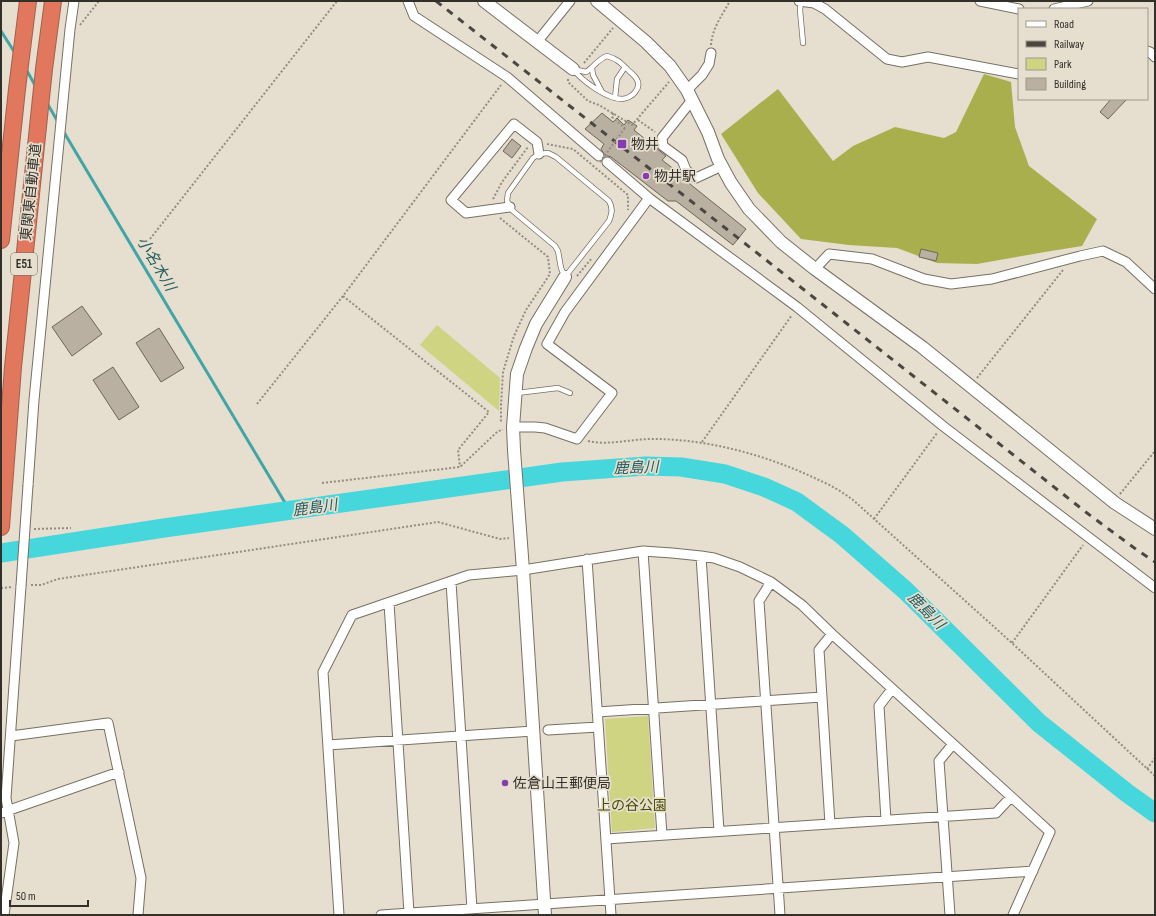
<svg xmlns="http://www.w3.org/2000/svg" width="1156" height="916" font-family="'Sofia Sans Condensed','Noto Sans JP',sans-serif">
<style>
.green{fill:#cfd482}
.forest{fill:#aaaf4e}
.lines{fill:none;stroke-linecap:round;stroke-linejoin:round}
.stream{stroke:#40a5a7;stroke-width:3}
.river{stroke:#45d7dc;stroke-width:19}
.building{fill:#b9b0a2;stroke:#6e6559}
.lane-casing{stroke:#787063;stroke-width:6}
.street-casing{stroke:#787063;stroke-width:11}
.secondary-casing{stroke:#787063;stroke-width:14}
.highway-casing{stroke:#a45f4c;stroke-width:18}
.path{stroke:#928d82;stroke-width:2;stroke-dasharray:2 2;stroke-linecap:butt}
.lane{stroke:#fff;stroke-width:4.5}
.street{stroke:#fff;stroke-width:9}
.secondary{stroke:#fff;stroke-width:12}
.highway{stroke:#e1785e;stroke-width:16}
.rail{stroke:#4b4740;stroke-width:3;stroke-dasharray:7 7;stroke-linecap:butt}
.street-bridge-casing{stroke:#787063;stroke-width:11;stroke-linecap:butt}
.path-bridge{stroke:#928d82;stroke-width:2;stroke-dasharray:2 2;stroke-linecap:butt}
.street-bridge{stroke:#fff;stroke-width:9}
.poi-dot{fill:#853caf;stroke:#e6decf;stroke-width:1.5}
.labels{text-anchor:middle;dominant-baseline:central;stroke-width:3.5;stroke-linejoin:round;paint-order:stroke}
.shield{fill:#e6decf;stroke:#69645c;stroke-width:1}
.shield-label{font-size:13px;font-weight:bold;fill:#33302a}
.poi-label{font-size:14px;fill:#33302a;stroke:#e6decf;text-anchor:start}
.street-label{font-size:14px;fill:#33302a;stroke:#e6decf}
.park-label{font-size:14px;fill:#4c4e00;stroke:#e6decf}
.water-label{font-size:15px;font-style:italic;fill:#235e60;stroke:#e6decf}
</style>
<rect width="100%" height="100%" fill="#e6decf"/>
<path class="green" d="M437 325 500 378 499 411 420 345Z
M648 716 655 828 612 832 605 719Z"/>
<path class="forest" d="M984 74 1011 82 1015 127 1029 166 1097 219 1082 246 1045 252 977 264 937 263 897 248 849 245 801 239 758 193 721 134 778 89 833 161 853 146 895 127 944 138 956 132Z"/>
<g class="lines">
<path class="stream" d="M1 31 15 53
M26 69 36 87
M47 103 58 122
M62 129 171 312 290 511"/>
<path class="river" d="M1 553 164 528 562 472 646 466 681 467 725 474 764 487 797 502 842 535 906 591 1039 723 1127 793 1155 813"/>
</g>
<path class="building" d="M1111 99H1127L1108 119 1100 112Z
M602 113 613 122 617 118 624 125 628 120 637 126 634 130 666 156 662 160 688 180 690 184 746 229 733 245 676 201H668L611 157 608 156H605L604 154 601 149 604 144 585 129Z
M512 139 521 146 512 158 503 151Z
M921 249 938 253 936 261 919 257Z
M82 306 102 334 72 356 52 327Z
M159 328 184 368 161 382 136 343Z
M113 367 139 407 119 420 93 380Z"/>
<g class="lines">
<defs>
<path id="lane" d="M801 1 800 10 803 43
M607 56C617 59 620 62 627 69 630 72 634 75 636 78 643 88 632 98 622 99 607 99 582 81 573 69L586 72C594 67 598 59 607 56Z
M592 68 593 75 602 92
M615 98 617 79 625 67
M548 153 556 157 609 201C613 208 612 213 609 221L565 277 561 268 558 251 555 246 513 211 507 201 508 193 533 158 539 154Z
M517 393 558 388 570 393"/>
<path id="street" d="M408 1 414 16 507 77 599 156
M799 1 814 3 825 9 887 59 902 62 928 57 1019 74
M980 1 1019 9
M1054 9 1088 1
M537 42 570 1
M1147 51 1150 52 1155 57
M687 90 702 75 709 64 711 53
M692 100 662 138 663 146 682 160 686 170 696 178 722 166
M607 162 649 198 797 307 943 426 1155 588
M510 207 466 213 451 200 514 124 537 142 539 154
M815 269 829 254 872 259 924 279 951 284 992 279 1080 256 1103 251 1126 262 1155 289
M513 427H535L545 428 577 439 612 393 547 344 565 312 649 198
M28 485 34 400 70 29 74 1
M643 551 662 835
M701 556 719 831
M587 559 611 915
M451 582 472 909
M771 582 759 601 780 915
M389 603 409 913
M597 712 822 697
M548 730 598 727
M11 736 108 723 141 878 138 915
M328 745 533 731
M1 813 119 772
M886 820 879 706 892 689
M830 824 819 650 832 634
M606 839 996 813 1011 797
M4 915 14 843 6 798 21 586
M339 915 323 672 352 615 469 575 523 570 643 551 672 553 701 556 714 558 740 567 771 582 802 605 832 634 1050 832 1013 915
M381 915 1033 871
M950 915 939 761 953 744"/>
<path id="secondary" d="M484 1 573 69
M597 1 646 42 670 66 687 90 708 132 718 159 731 183 749 209 781 242 815 269 922 347 1115 503 1155 529
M545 915 523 570 514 450 513 427 517 374 526 348 536 324 565 277"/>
<path id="highway" d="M1 240 17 89 28 1
M1 527 13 367 44 69 53 1"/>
</defs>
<use href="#lane" class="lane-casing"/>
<use href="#street" class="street-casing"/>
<use href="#secondary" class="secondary-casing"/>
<use href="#highway" class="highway-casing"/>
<path class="path" d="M80 25 99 1
M711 45C712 29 722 15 730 1
M584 63 613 28
M568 79V82L588 101 599 105 632 125 669 82
M613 113 612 117 625 128
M638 120 655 132
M616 140 618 142
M547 144 573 149 628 195V210
M493 199 502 182 528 147
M500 218 548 257 550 274 526 310 514 336 503 372 501 405V423
M150 239 337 1
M577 276 592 258
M343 296 489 412 458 450 460 467
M977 378 1063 270
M257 404 343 296 501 85
M588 441C610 446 634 438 657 439 714 440 772 457 823 482 833 486 843 493 852 499L1012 643 1155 776
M702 442 792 315
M322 483 460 467 498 431 503 430
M1120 494 1155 451
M874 519 937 433
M34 529 71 528
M31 585H41L58 579 438 522 500 539 509 538
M1 588 13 587
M1012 643 1083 545
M1147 769 1155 758"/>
<use href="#lane" class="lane"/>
<use href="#street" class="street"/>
<use href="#secondary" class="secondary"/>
<use href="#highway" class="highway"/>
<path class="rail" d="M436 1 803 289 1087 513 1137 550 1155 562"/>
<defs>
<path id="street-bridge" d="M21 586 28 485"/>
</defs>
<use href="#street-bridge" class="street-bridge-casing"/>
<path class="path-bridge" d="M600 162 625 128"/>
<use href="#street-bridge" class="street-bridge"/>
</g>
<g class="poi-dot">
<rect x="617" y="139" width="10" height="10" rx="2"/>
<circle cx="646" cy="176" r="4"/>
<circle cx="505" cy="783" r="4"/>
</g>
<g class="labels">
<rect class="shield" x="11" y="253" width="26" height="22" rx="3"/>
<g class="shield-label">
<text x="24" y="264">E51</text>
</g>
<g class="poi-label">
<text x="631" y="144">物井</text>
<text x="654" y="176">物井駅</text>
<text x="513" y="783">佐倉山王郵便局</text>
</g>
<g class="street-label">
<text transform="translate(31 192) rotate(-84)">東関東自動車道</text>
</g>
<g class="park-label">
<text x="632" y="805">上の谷公園</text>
</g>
<g class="water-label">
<text transform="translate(156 264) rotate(59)">小名木川</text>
<text transform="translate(636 468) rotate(-2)">鹿島川</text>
<text transform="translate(315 508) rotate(-8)">鹿島川</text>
<text transform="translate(926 611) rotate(45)">鹿島川</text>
</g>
</g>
<rect width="1156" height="916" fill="none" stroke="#33302a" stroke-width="4"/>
<rect x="1018" y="8" width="130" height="92" fill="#e6decf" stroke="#9e988d"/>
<rect x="1026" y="21" width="20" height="6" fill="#ffffff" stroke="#9e988d"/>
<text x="1054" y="28" font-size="12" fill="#33302a">Road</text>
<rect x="1026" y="41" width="20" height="6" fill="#4b4740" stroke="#9e988d"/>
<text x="1054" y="48" font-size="12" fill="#33302a">Railway</text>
<rect x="1026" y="58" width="20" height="12" fill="#cfd482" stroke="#9e988d"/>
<text x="1054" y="68" font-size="12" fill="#33302a">Park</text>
<rect x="1026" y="78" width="20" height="12" fill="#b9b0a2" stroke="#9e988d"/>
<text x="1054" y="88" font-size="12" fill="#33302a">Building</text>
<path d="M10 900v6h78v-6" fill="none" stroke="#33302a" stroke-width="2"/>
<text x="16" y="900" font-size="12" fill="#33302a" stroke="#e6decf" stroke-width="3" paint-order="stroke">50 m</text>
</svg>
